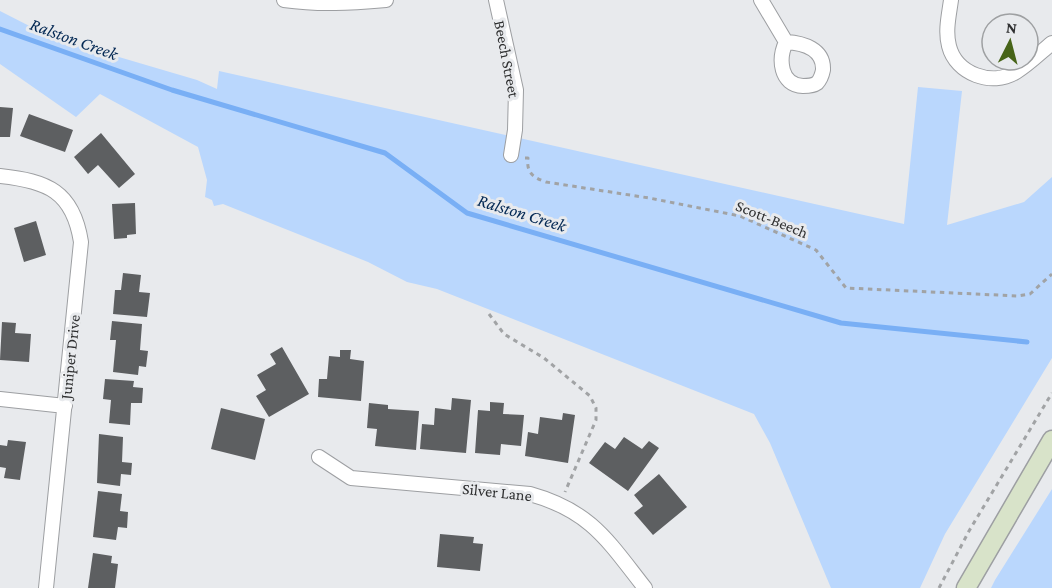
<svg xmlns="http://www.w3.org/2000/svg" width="1052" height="588" font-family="'Crimson Pro',serif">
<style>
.green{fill:#bad7fd}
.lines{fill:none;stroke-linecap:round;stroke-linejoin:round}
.stream{stroke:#79aff5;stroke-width:5}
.building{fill:#5d5f61}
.street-casing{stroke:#9d9fa2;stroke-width:16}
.secondary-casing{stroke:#9d9fa2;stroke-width:21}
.path{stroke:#a1a3a5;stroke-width:3;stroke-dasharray:4.5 4.5;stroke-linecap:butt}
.street{stroke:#fff;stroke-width:14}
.secondary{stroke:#d8e3c9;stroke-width:18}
.labels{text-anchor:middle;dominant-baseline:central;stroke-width:6;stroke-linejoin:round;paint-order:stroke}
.street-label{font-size:16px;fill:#2f3031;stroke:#e8eaed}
.water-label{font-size:18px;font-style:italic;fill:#042954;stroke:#e8eaed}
</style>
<rect width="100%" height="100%" fill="#e8eaed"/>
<path class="green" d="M0 11 51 37 197 80 217 89 219 71 904 224 918 87 962 91 947 225 1024 202 1052 177V358L945 534 920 588H831L770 443 754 414 437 289 407 282 368 262 223 204 214 206 212 200 205 197 207 180 198 147 100 94 76 117 0 64Z
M1052 489V588H991L995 580Z"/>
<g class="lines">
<path class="stream" d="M0 29 172 90 385 153 467 213 841 323 1027 342"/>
</g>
<path class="building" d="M0 107 13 108 10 137H0Z
M29 114 73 130 65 152 20 136Z
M101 133 135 174 119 188 98 165 88 174 74 157Z
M135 203 136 234 127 235V238L114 239 112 204Z
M36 221 46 255 24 262 14 228Z
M123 273 141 275 139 292 150 293 147 317 113 314 115 290H121Z
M112 321 142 324 140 350 148 351 146 367 139 366 138 375 113 372 116 340H110Z
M2 322 16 323 15 333 31 334 29 362 0 360Z
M282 347 309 394 269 417 256 396 266 390 257 375 276 364 270 354Z
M340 350H351L350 359 364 361 361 401 318 397 319 379H327L329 356 340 357Z
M105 379 134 381 133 387 143 388 142 403H131L130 425 109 423 111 400 103 399Z
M452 398 471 400 466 453 420 449 422 424 434 425 435 408 451 410Z
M490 402 504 403 503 414 524 415 521 446 501 444 500 455 475 453 478 410 490 411Z
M369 403 388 405V409L419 411 416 450 375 446 377 429 367 428Z
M221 408 265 419 255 460 211 449Z
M563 413 575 415 568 463 525 456 528 432 538 434 540 417 562 420Z
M99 434 123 437 122 462 132 463 131 475 121 474 120 486 97 483Z
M624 437 642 449 649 441 659 448 628 491 589 463 605 442 615 449Z
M8 440 26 442 20 480 4 478 6 468 0 467V445L7 446Z
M659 474 687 507 653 535 634 513 643 506 634 495Z
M98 491 122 494 120 511 128 512 127 528 118 527 116 540 93 537Z
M440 534 474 537 473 543 483 544 480 571 437 567Z
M93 553 112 556 111 563 118 564 115 588H88Z"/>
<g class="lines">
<defs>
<path id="street" d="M284 0C320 5 350 3 386 0
M496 0 516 90 515 130 511 155
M761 0 786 42
M951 0C949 15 945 31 949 46 956 74 992 87 1016 72 1029 64 1041 52 1052 43
M786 42C803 43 824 49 823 70 822 75 821 79 817 83 813 86 808 86 803 86 780 85 778 59 786 42Z
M0 176C47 181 73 191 81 242L46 588
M0 399 65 406
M319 457 351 478 530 494C591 511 608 541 645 588"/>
<path id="secondary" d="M966 588 1052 440"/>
</defs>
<use href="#street" class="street-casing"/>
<use href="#secondary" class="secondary-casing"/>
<path class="path" d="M525 158H528C526 173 534 178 546 182L649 198 740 216 816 250 846 288 1018 296 1030 294 1052 274
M489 314 504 334 544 358 590 396 596 408V420L565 492
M939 588 969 531 1052 393"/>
<use href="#street" class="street"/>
<use href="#secondary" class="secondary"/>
</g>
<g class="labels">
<g class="street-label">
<text transform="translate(507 59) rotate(79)">Beech Street</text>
<text transform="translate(772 219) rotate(22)">Scott-Beech</text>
<text transform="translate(70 357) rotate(-84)">Juniper Drive</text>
<text transform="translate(497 492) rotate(6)">Silver Lane</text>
</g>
<g class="water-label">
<text transform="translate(74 39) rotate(20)">Ralston Creek</text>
<text transform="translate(522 213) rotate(17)">Ralston Creek</text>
</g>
</g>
<g transform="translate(1010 42) rotate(6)"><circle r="28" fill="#e8eaed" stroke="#9ea0a2" stroke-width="1.5"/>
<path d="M0-4.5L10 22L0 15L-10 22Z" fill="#476418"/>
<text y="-9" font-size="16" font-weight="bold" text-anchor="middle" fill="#2f3031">N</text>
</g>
</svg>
